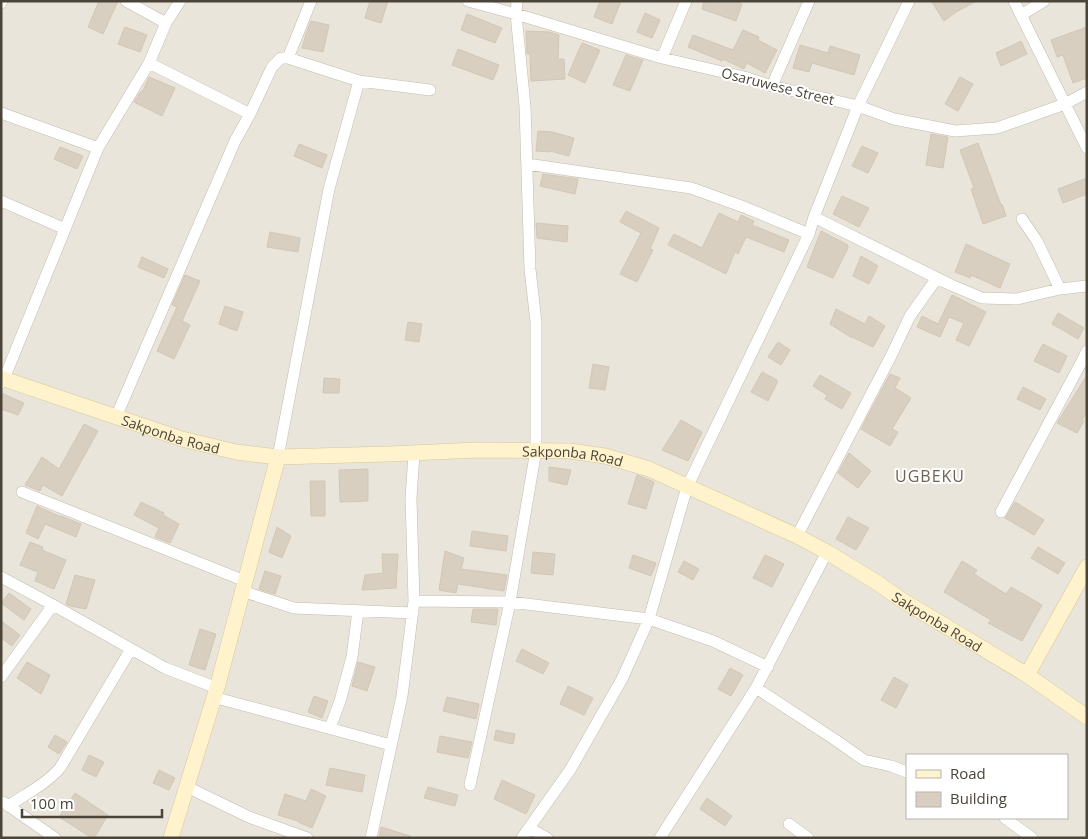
<svg xmlns="http://www.w3.org/2000/svg" width="1088" height="839" font-family="'Open Sans',sans-serif">
<style>
.residential{fill:#eae5da;fill-rule:evenodd}
.building{fill:#d8cfc1;stroke:#d3c7b4}
.lines{fill:none;stroke-linecap:round;stroke-linejoin:round}
.street-casing{stroke:#c2bbae;stroke-width:12}
.secondary-casing{stroke:#d6c79b;stroke-width:16}
.street{stroke:#fff;stroke-width:11}
.secondary{stroke:#fff3cd;stroke-width:15}
.labels{text-anchor:middle;dominant-baseline:central;stroke-width:4;stroke-linejoin:round;paint-order:stroke}
.street-label{font-size:14px;fill:#4b4439;stroke:#fff}
.quarter-label{font-size:16px;letter-spacing:1px;fill:#6e6250;stroke:#fff}
</style>
<rect width="100%" height="100%" fill="#f6f3ec"/>
<path class="residential" d="M1 1H1087V838H1ZM907 755H1067V818H907Z"/>
<path class="building" d="M99 1H118L103 34 88 27Z
M370 1H388L381 23 365 18Z
M600 1H621L612 24 594 17Z
M704 1H734L742 4 736 21 702 9Z
M931 1H977L956 12 944 21Z
M645 13 660 20 652 38 637 32Z
M467 14 502 28 495 43 461 30Z
M311 21 329 25 323 52 302 48 306 34Z
M125 27 147 35 140 52 118 44Z
M1087 27V78L1073 83 1063 55 1057 57 1051 40Z
M743 30 759 37 758 40 777 50 765 73 747 63 744 69 723 59 722 61 688 47 693 35 733 50Z
M526 31 550 32 559 35 558 59H564L565 79 531 81 530 54H527Z
M1021 41 1027 54 1001 66 996 53Z
M582 43 600 50 585 83 568 75Z
M800 45 828 53 830 46 860 55 854 75 812 63 809 72 793 68Z
M458 49 499 65 493 80 452 65Z
M626 55 643 60 630 91 613 85Z
M149 77 175 88 162 116 134 102 141 91H143Z
M960 77 973 84 958 111 945 104Z
M538 131 552 132 574 138 569 156 550 151V152L536 151Z
M931 134 948 137 943 168 926 165Z
M978 143 1001 205 1002 204 1006 216 983 224 971 189 974 188 960 150Z
M299 144 327 155 322 168 294 156Z
M862 146 878 153 868 173 852 166Z
M60 147 83 156 77 169 54 159Z
M543 174 578 179 575 194 540 186Z
M1087 178V194L1063 203 1058 189Z
M842 196 869 208 859 227 833 214Z
M626 211 659 228 650 249 653 250 637 282 620 274 641 233 620 222Z
M719 213 738 222 741 215 754 221 752 225 789 240 784 252 746 237 738 254 735 252 726 274 668 245 674 234 702 248Z
M536 223 568 226 567 242 537 238Z
M821 231 848 245V248L833 278 807 267Z
M270 232 300 238 298 252 267 247Z
M966 244 1010 264 1000 288 971 275 970 278 955 272Z
M861 256 878 266 869 284 853 276Z
M142 257 168 269 164 278 138 267Z
M185 275 200 281 182 321 190 325 174 359 157 351 177 307 172 305Z
M952 295 986 312 969 346 956 340 964 323 949 317 940 337 917 327 922 316 938 324Z
M225 306 243 312 237 331 219 324Z
M836 309 865 324 869 316 885 326 873 347 852 337V338L830 324Z
M1058 313 1084 328 1078 339 1052 324Z
M408 322 422 324 419 342 405 340Z
M778 342 790 350 781 365 768 357Z
M1043 344 1067 356 1059 373 1034 361Z
M593 364 609 367 605 390 589 388Z
M762 372 777 380V383L768 401 751 392Z
M890 374 900 378 895 388 911 398 892 429 898 432 890 446 861 429Z
M820 375 851 393 842 409 825 399 827 395 813 386Z
M1087 375V413L1082 420 1084 421 1077 433 1057 423Z
M324 378 340 379 339 393H323Z
M1023 387 1046 399 1040 410 1017 399Z
M1 393 24 403 18 415 1 409Z
M681 420 702 432 688 461 662 450Z
M84 424 98 431 62 496 43 485 40 491 25 485 42 457 59 469Z
M849 453 871 471 858 488 838 473Z
M549 467 571 470 567 485 549 481Z
M368 469V501L340 502 339 470Z
M637 475 654 482 646 509 628 504Z
M310 481H325V516H311Z
M141 502 164 513 163 515 179 524 170 543 155 537 159 528 134 515Z
M1015 502 1044 520 1034 535 1005 518Z
M37 506 61 517V516L81 524 76 537 45 524 38 539 26 533Z
M848 517 869 528 856 550 836 539Z
M277 527 291 536 282 558 269 552Z
M472 531 508 536 506 551 470 546Z
M30 542 43 547 42 550 66 560 54 589 35 581 38 572 20 565Z
M1038 547 1065 563 1058 574 1031 558Z
M445 551 464 558 461 569 507 575 504 591 458 584 456 593 439 590Z
M533 552 555 554 553 575 531 573Z
M382 554H398L396 588 362 590 365 575 383 573Z
M633 555 656 563 651 576 629 568Z
M765 555 784 564 772 587 753 578Z
M684 561 699 569 693 580 678 572Z
M962 561 977 570 974 574 1006 594 1011 587 1042 605 1022 641 988 623 991 620 944 592Z
M265 571 281 576 275 594 259 589Z
M75 575 95 580 86 609 70 606 66 604Z
M9 593 31 609 24 620 1 603Z
M473 609H498L496 625 471 622Z
M1 621 20 635 12 646 1 638Z
M200 629 216 634 205 670 189 665Z
M522 649 549 663 543 674 516 661Z
M27 662 50 675 41 694 17 678Z
M358 662 375 667 367 691 352 686Z
M730 668 743 675 731 696 718 689Z
M894 677 908 685 896 708 881 700Z
M568 686 593 698 584 715 560 704Z
M314 696 328 701 322 718 308 712Z
M447 697 479 704 476 719 443 711Z
M496 730 515 734 513 744 494 740Z
M55 735 67 742 59 754 48 747Z
M440 736 472 742 468 758 437 752Z
M89 755 104 762 96 777 82 770Z
M330 768 365 775 362 792 326 785Z
M159 770 175 778 169 790 153 783Z
M502 780 535 795 526 814 494 799Z
M428 787 458 795 455 806 424 798Z
M311 789 326 796 312 828 298 822V821L278 815 285 794 306 801Z
M75 793 108 815 94 838H92L59 817Z
M707 798 732 816 725 826 700 809Z
M381 827 410 836V838H379Z"/>
<g class="lines">
<defs>
<path id="street" d="M126 1 166 23
M468 1 516 14 662 58 744 77 772 86 858 106 894 119 955 131 997 128 1065 104 1087 92
M1014 1 1087 148
M1 3 2 1
M1021 15 1044 1
M288 58 311 1
M662 58 686 1
M149 63 250 114
M772 86 809 1
M1 113 98 148
M527 164 691 188 744 207 809 234
M1 201 65 229
M814 217 951 285 982 298 1017 299 1060 289 1087 286
M1022 219 1037 241 1060 289
M1 383 4 379 98 148 149 63 166 23 180 1
M116 417 235 141 250 114 272 67 281 58H288L359 81 430 90
M278 457 329 189 359 81
M22 492 245 581
M1001 512 1082 361 1087 351
M797 536 891 356 910 316 937 278
M1 577 53 605 165 668 217 688
M242 591 294 608 413 613
M414 601 510 602 649 619 713 641 768 667
M1 677 53 605
M756 688 834 739 864 760 891 766 907 772
M213 697 391 745
M330 728 340 701 352 657 358 611
M470 785 510 602 536 450V322L530 269 525 106 516 14 517 1
M187 787 249 817 307 838
M3 802 55 838
M8 806C26 794 46 784 60 768L131 649
M1005 818 1032 838
M789 824 808 838
M529 828 547 838
M371 838 402 696 414 601 411 498 414 454
M522 838 570 770 622 679 649 619 687 487 809 234 814 217 858 106 909 1
M660 838 756 688 827 552"/>
<g id="secondary">
<path id="s1" d="M1 378 182 439 236 452 278 457 388 454 478 450 570 451 605 456 649 469 797 536 827 552 876 582 902 600 1027 675 1087 717"/>
<path d="M1027 675 1087 567"/>
<path d="M171 838 217 688 278 457"/>
</g>
</defs>
<use href="#street" class="street-casing"/>
<use href="#secondary" class="secondary-casing"/>
<use href="#street" class="street"/>
<use href="#secondary" class="secondary"/>
</g>
<g class="labels">
<g class="street-label">
<text transform="translate(778 86) rotate(14)">Osaruwese Street</text>
<text stroke="none"><textPath href="#s1" startOffset="179">Sakponba Road</textPath></text>
<text stroke="none"><textPath href="#s1" startOffset="584">Sakponba Road</textPath></text>
<text stroke="none"><textPath href="#s1" startOffset="989">Sakponba Road</textPath></text>
</g>
<g class="quarter-label">
<text x="930" y="476">UGBEKU</text>
</g>
</g>
<rect width="1088" height="839" fill="none" stroke="#4b4439" stroke-width="5"/>
<rect x="906" y="754" width="162" height="65" fill="#ffffff" stroke="#b7b4b0"/>
<rect x="916" y="770" width="25" height="8" fill="#fff3cd" stroke="#b7b4b0"/>
<text x="950" y="779" font-size="15" fill="#4b4439">Road</text>
<rect x="916" y="792" width="25" height="15" fill="#d8cfc1" stroke="#b7b4b0"/>
<text x="950" y="804" font-size="15" fill="#4b4439">Building</text>
<path d="M22 809v8h140v-8" fill="none" stroke="#4b4439" stroke-width="2.5"/>
<text x="30" y="809" font-size="15" fill="#4b4439" stroke="#ffffff" stroke-width="4" paint-order="stroke">100 m</text>
</svg>
